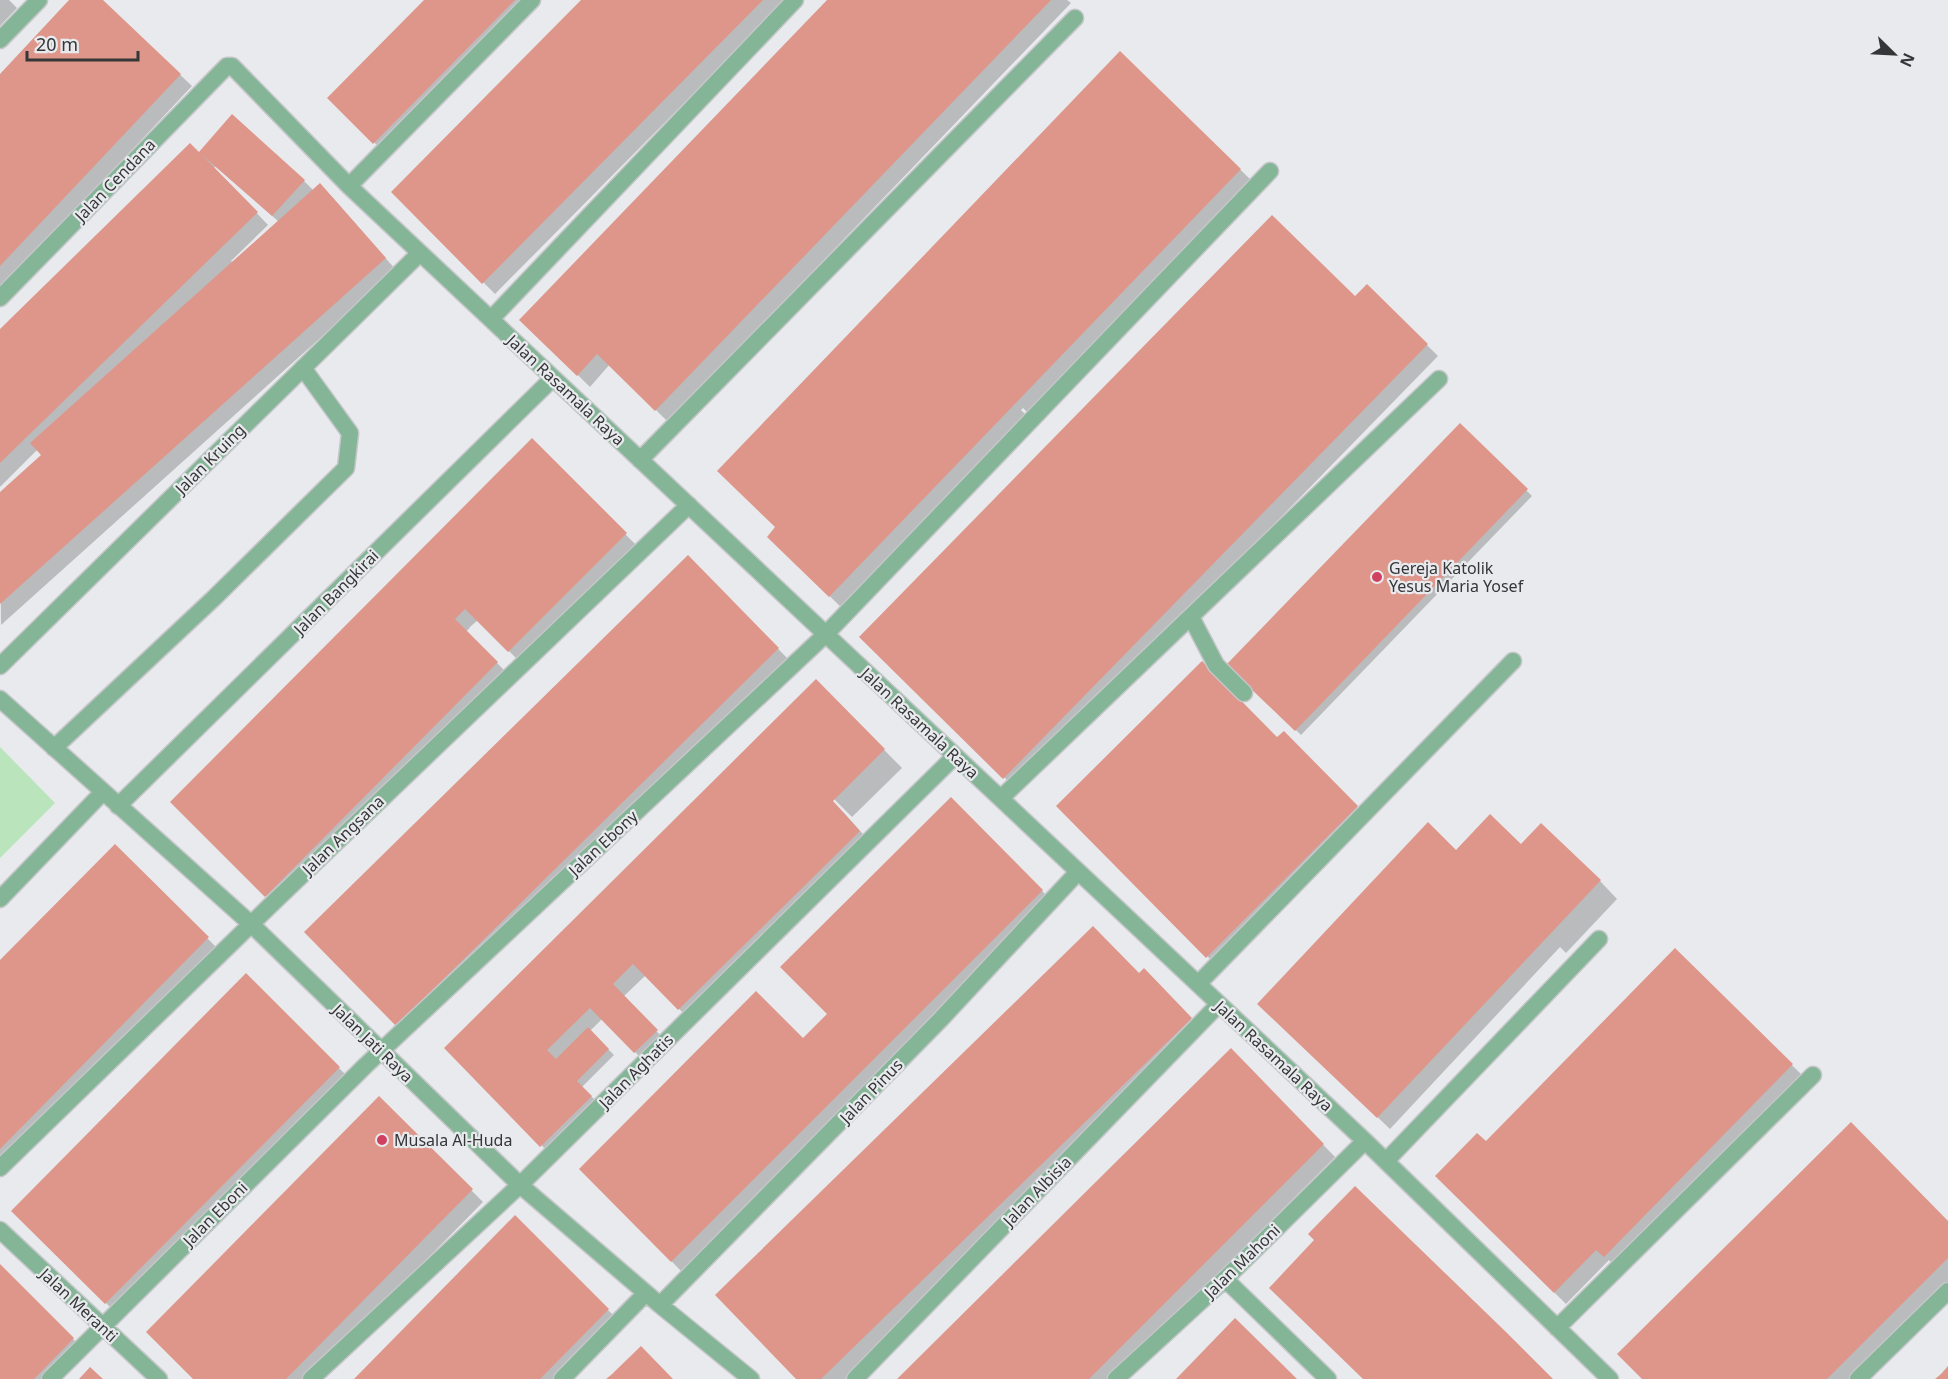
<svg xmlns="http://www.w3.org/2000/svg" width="1948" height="1379" font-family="'Noto Sans',sans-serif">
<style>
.green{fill:#bae5bc}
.shadow{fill:#0003;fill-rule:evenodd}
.building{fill:#de968a}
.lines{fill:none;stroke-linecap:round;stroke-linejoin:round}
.service-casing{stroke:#c5c6c9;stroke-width:19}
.minor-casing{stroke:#c5c6c9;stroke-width:19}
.service{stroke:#85b597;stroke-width:16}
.minor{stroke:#85b597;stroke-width:16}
.poi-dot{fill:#d04060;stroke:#e9eaed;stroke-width:2}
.labels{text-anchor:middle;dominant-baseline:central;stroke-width:4.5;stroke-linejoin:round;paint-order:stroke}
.street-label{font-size:16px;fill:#353637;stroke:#e9eaed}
.poi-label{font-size:16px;fill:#353637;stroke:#e9eaed;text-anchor:start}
</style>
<rect width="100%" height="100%" fill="#e9eaed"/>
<path class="green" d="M0 747 55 803 0 858Z"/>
<path class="shadow" d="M0 0H9L17 8 0 26Z
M71 0H101L192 86 0 290V76Z
M426 0H538L386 154 329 98Z
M583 0H786L495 294 393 192Z
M830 0H1067L1071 3 668 422 610 364 590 387 522 320Z
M1120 53 1252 181 1028 413 1023 408 1021 410 1032 421 847 613 769 537Z
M199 154 304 181 314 191 332 197 396 270 1 625 0 494 43 455 38 449 0 487V330ZM216 166 279 222 233 263 231 261 268 225 214 168Z
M1367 286 1438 356 1016 789 862 637 1355 299Z
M1460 425 1532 496 1301 735 1229 665Z
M532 440 637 546 521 663 478 620 471 626 466 632 509 675 278 907 172 802Z
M688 557 790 661 409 1036 307 932Z
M816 681 902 768 852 817 778 743 776 745 845 814 871 843 691 1021 646 975 623 997 668 1043 647 1064 602 1019 590 1031 614 1055 582 1087 603 1108 553 1157 446 1048Z
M1284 733 1369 819 1219 968 1058 806 1277 739Z
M951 799 1054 903 683 1273 581 1169 803 1040 829 1014Z
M115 846 219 950 0 1172V963Z
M1521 846 1600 881 1617 899 1566 953 1560 947 1390 1129 1271 1016 1456 852Z
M1675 950 1803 1076 1616 1268 1609 1260 1566 1304 1437 1176 1486 1143Z
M1144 971 1202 1030 845 1379H798Z
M246 975 350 1079 118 1315 14 1211Z
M1231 1050 1335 1157 1112 1379H899Z
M379 1098 483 1202 309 1379H195Z
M515 1217 620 1322 563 1379H356Z
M1948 1222V1282L1850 1379H1644Z
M0 1266 85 1351 57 1379H0Z"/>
<path class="building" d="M69 0H103L181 74 0 266V74Z
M424 0H515L373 144 327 98Z
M581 0H763L482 284 391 192Z
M827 0H1051L655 411 597 354 577 376 519 320Z
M1120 51 1241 169 829 597 767 537 775 527 717 471Z
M232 114 305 180 272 216 202 155 258 212 0 463V329L190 143 199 152Z
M320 183 386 258 0 604V492L41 455 30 443Z
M1272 215 1355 296 1367 284 1428 344 1003 779 859 637Z
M1460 423 1528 489 1295 731 1226 665Z
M532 438 627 533 508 652 465 609 455 619 498 662 265 897 170 802Z
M688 555 779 648 396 1026 304 932Z
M1202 661 1277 737 1284 731 1358 806 1206 958 1056 806Z
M816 679 885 749 833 801 860 831 678 1010 633 964 613 984 658 1030 634 1053 590 1008 547 1050 556 1059 588 1027 609 1049 577 1081 592 1096 540 1147 444 1048Z
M951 797 1043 890 671 1262 579 1169 756 991 803 1038 827 1014 780 967Z
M1490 814 1521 844 1541 823 1601 880 1377 1118 1257 1004 1428 822 1456 850Z
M115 844 209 937 0 1149V960Z
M1093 926 1139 973 1144 968 1192 1018 821 1379H796L715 1295Z
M1675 948 1793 1064 1604 1257 1596 1250 1554 1293 1435 1176 1477 1133 1486 1141Z
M246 973 340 1067 105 1304 11 1211Z
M1231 1048 1324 1144 1089 1379H897Z
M379 1096 473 1189 286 1379H193L146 1332Z
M1851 1122 1948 1221V1258L1827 1379H1642L1617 1354Z
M1355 1186 1506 1332 1553 1379H1363L1297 1315 1269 1288 1314 1240 1308 1234Z
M515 1215 609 1309 540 1379H354Z
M0 1264 74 1338 34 1379H0Z
M1235 1318 1290 1372 1297 1379H1176Z
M641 1346 673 1379H606L611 1375Z
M1948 1366V1379H1935L1941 1374Z
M90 1367 103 1379H79Z"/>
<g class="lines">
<defs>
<path id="service" d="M1191 617 1216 665 1244 693
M54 748 214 598 346 468 350 433 303 368"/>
<path id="minor" d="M0 40 39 0
M349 186 532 0
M0 298 227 66H232L349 186 1365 1141 1610 1379
M491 319 795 0
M640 460 1075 18
M0 666 420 253
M0 699 251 924 520 1185 660 1305 751 1379
M1001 798 1439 379
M118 806 553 378
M0 899 103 792
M1198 984 1513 661
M1386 1161 1599 939
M0 1168 277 899 689 505
M0 1230 159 1379
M1225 1279 1328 1379
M660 1305 941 1019 1078 872
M1557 1328 1813 1075
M50 1379 365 1066 826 634 1270 171
M311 1379 520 1185 955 756
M562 1379 646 1293
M855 1379 1219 1004
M1116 1379 1225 1279 1365 1141
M1858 1379 1948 1291"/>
</defs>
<use href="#service" class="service-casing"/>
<use href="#minor" class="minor-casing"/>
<use href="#service" class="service"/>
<use href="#minor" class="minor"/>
</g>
<g class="poi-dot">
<circle cx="1377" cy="577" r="6"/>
<circle cx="382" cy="1140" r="6"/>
</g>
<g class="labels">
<g class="street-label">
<text transform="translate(115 180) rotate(-46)">Jalan Cendana</text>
<text transform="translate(566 390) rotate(43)">Jalan Rasamala Raya</text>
<text transform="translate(210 459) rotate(-45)">Jalan Kruing</text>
<text transform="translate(336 592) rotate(-45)">Jalan Bangkirai</text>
<text transform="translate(920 723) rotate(43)">Jalan Rasamala Raya</text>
<text transform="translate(343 835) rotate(-44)">Jalan Angsana</text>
<text transform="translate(603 843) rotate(-43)">Jalan Ebony</text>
<text transform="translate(373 1043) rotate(44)">Jalan Jati Raya</text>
<text transform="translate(1274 1056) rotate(43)">Jalan Rasamala Raya</text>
<text transform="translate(636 1071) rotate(-45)">Jalan Aghatis</text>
<text transform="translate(871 1091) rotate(-46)">Jalan Pinus</text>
<text transform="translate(1037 1191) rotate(-46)">Jalan Albisia</text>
<text transform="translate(215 1214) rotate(-45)">Jalan Eboni</text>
<text transform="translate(1242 1261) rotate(-44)">Jalan Mahoni</text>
<text transform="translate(79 1305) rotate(43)">Jalan Meranti</text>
</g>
<g class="poi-label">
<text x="1389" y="568">Gereja Katolik<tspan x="1389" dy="18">Yesus Maria Yosef</tspan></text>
<text x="394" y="1140">Musala Al-Huda</text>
</g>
</g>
<g transform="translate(1894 54) rotate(114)" stroke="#e9eaed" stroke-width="4.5" paint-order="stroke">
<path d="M0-4.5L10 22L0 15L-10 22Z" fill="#353637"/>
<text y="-9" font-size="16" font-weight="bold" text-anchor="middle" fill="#353637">N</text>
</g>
<path d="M27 51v9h111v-9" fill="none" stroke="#353637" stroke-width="3"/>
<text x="36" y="51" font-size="18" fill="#353637" stroke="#e9eaed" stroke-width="4.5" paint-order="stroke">20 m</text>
</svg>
